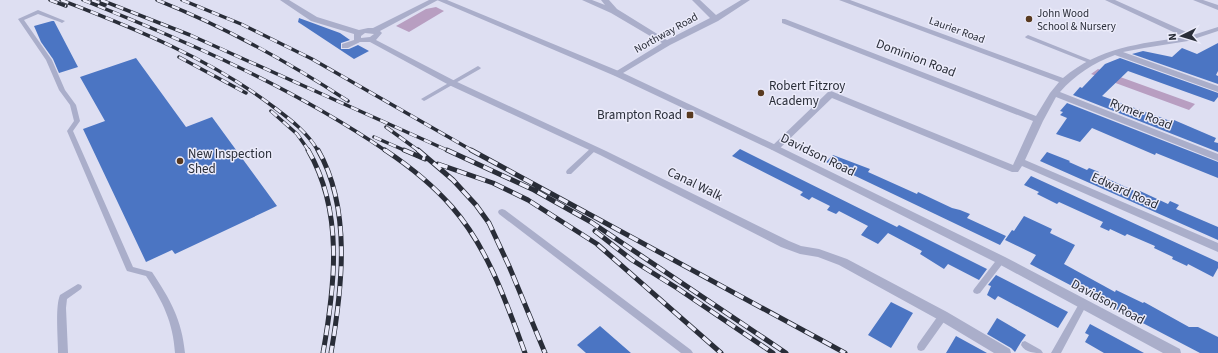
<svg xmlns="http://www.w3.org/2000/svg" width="1218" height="353" font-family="'Source Sans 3',sans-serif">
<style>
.green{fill:#b89ec1}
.building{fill:#4b75c3}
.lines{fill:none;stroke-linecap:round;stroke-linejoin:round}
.service{fill:#aaaeca;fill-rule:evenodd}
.minor{fill:#aaaeca;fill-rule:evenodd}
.tertiary{fill:#aaaeca;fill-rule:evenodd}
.rail-far1-casing{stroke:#292d38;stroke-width:3.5}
.rail-casing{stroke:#292d38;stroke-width:5}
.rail-far1{stroke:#ebebfa;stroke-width:2.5;stroke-dasharray:8;stroke-linecap:butt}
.rail{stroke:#ebebfa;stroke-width:3.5;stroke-dasharray:10;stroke-linecap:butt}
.poi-dot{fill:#593a20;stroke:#ebebfa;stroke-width:1.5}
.labels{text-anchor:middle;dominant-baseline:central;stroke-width:3;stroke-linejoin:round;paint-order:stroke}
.far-poi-label{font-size:11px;fill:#292d38;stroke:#ebebfa;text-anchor:start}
.far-street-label{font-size:11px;fill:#292d38;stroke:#ebebfa}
.street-label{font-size:13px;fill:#292d38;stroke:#ebebfa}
.poi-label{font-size:13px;fill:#292d38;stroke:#ebebfa;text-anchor:start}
</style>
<rect width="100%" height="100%" fill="#dedff2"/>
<path class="green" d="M436 7 444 11 409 32 396 26 426 9Z
M1098 69 1195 104 1189 110 1091 74Z"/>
<path class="building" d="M299 18 340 33 350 40 341 43V49H349L358 45 369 51 354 59 298 22Z
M52 21H54L78 67 59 73 53 59 41 42 34 26Z
M1218 43V71L1216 75 1218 76V84L1132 54 1143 51 1172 57 1182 48 1197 54Z
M136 58 186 127 212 117 277 206 175 254 172 250 146 262 83 129 105 121 80 77Z
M1120 58 1218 93V97L1214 102 1128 71 1102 96 1173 122 1174 120 1216 138 1214 142 1218 143V152L1073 95 1080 87 1082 88 1105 64Z
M1067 103 1218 162V178L1156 153 1155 155 1092 128 1080 142 1056 134 1067 118 1060 115 1063 112 1060 111Z
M740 149 897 227 899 225 987 269 979 280 948 264 944 269 920 254 922 251 888 233 878 244 861 235 868 226 839 211 836 214 827 210 830 206 812 197 809 200 800 195 803 192 732 156Z
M1047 152 1070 161 1069 162 1087 170 1089 168 1099 172 1097 174 1139 193 1140 191 1168 204 1170 201 1179 205 1176 209 1218 227V240L1040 161Z
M833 155 870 169 868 172 917 194 918 192 952 208 960 210 970 214 967 218 1006 236 1000 245 826 162Z
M1031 176 1218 262V268L1213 277 1188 264 1187 266 1172 259 1173 257 1154 248 1155 246 1127 234 1125 236 1110 229 1109 231 1100 227 1103 222 1059 202 1057 204 1037 194 1039 192 1024 185Z
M1024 216 1052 229 1050 233 1075 245 1064 264 1115 292 1116 290 1143 303 1144 302 1189 327H1198L1218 337V353H1200L1030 264 1036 255 1005 240 1012 230 1014 231Z
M996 275 1068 312 1058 328 998 296 995 300 987 295 991 286 988 285Z
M891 302 913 313 891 348 868 335Z
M997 318 1026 335 1021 342 1015 352 1011 348 987 334Z
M1090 324 1118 339 1144 353H1104L1085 342 1089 335 1085 333Z
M600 326 631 353H586L577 345Z
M956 336 987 353H946Z"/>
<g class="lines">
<path class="service" d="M38 10 65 21 62 23 60 22 38 14 24 20 52 60 65 90 76 105 80 121 73 131 133 267 152 272C170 299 182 320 185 353H175C173 322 163 302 146 276L127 271 126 269 67 131 74 121 70 105 59 90 46 60 18 19Z
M1028 35 1093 61 1094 62 1093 63H1089L1026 38 1025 37Z
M478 66 481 68 480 69 426 100 424 101 421 99Z
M592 147H594L597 149 571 174H567L566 172 567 170Z
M502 209 505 210 691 350 693 353H681L499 214 498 212 499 210Z
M1001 257 1004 258 1005 260 1004 262 980 293 977 294 974 293 973 291 974 289 998 258Z
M78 284 81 285 82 287 81 289 67 299 66 308 68 353H58C58 338 55 307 60 295Z
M1083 301 1086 302 1087 304 1061 353H1051L1080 302Z
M943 312 946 313 947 316 946 319 924 350 921 351 918 350 917 347 918 344 940 313Z
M1025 341 1041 350 1043 353C1034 353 1026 353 1021 345L1022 342Z"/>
<path class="minor" d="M280 0H289L317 17 359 30 368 28H373L429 0H438L380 31 382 33 376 40 455 81 606 151 789 241 801 246 819 249 847 259 947 312 1010 349 1011 353H994L939 320 839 265 818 257 800 254 781 247 600 155 449 85 370 42H360L348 48H342V44L354 40V34L311 21ZM365 33 374 34 370 37 361 38V36Z
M582 0H592L605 5 601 0H609L617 9 667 40 710 18 692 0H700L716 15 741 0H750L718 21 670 45 618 76H615L614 74 615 72 662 43 611 13Z
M839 0H850L1063 78C1100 47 1139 44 1184 37L1105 0H1115L1193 35 1218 27V31L1188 41 1144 48 1123 52 1218 86V92L1115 55C1093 63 1075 75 1060 92L1218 154V161L1056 97 1043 121 1025 160 1218 243V252L1022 166 1018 172H1012L832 98 778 150H772L770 148 772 146 828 92 831 91 1013 165 1033 121 782 23V19H785L1036 116 1050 93 1059 82Z
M1193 0H1203L1218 5V10Z"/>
<path class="tertiary" d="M437 0H447L621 72 778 146 1005 257 1180 349 1181 353H1163L997 263 772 150 615 76Z"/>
<defs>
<path id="rail-far1" d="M50 0 66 6
M61 0C134 28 213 60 275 108 291 120 308 133 318 151
M83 0C188 42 292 87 386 151
M92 0 105 5
M101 0 190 35 449 151
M157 0C225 27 287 61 348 101
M182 0 241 24 312 59 473 151
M179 57 246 93
M271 111 297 134 309 151
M386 127 419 151
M374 137 406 151"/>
<path id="rail" d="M308 150C344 212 335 285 323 353
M318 150C352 209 342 289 331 353
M385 150C409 166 432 184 452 207 488 248 506 302 525 353
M404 150 425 159
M418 150 453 180 476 205 489 223 509 266 545 353
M447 150 534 190 591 222 786 353
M471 150 845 353
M438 164 493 183 528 200 597 244 721 353
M595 231 632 260 677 288 773 353"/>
</defs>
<use href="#rail-far1" class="rail-far1-casing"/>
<use href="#rail" class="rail-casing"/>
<use href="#rail-far1" class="rail-far1"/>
<use href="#rail" class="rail"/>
</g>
<g class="poi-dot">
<circle cx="1029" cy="19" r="4"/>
<circle cx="761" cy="93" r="4"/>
<rect x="686" y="111" width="8" height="8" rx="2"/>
<circle cx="180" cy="161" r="4"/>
</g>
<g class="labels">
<g class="far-poi-label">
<text x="1037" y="13">John Wood<tspan x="1037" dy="13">School &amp; Nursery</tspan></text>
</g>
<g class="far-street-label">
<text transform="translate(957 30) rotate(20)">Laurier Road</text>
<text transform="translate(666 33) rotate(-29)">Northway Road</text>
</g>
<g class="street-label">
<text transform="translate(916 58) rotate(21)">Dominion Road</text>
<text transform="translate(1141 114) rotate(21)">Rymer Road</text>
<text transform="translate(818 155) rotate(26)">Davidson Road</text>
<text transform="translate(695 184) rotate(26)">Canal Walk</text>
<text transform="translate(1125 191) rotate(24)">Edward Road</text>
<text transform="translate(1108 302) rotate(28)">Davidson Road</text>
</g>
<g class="poi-label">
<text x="769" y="86">Robert Fitzroy<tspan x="769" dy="15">Academy</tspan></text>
<text x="682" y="115" text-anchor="end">Brampton Road</text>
<text x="188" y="154">New Inspection<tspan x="188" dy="15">Shed</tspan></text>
</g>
</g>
<g transform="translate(1182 36) rotate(265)" stroke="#ebebfa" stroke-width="3" paint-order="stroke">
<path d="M0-3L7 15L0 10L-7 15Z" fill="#292d38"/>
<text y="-6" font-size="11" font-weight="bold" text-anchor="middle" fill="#292d38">N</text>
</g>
</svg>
